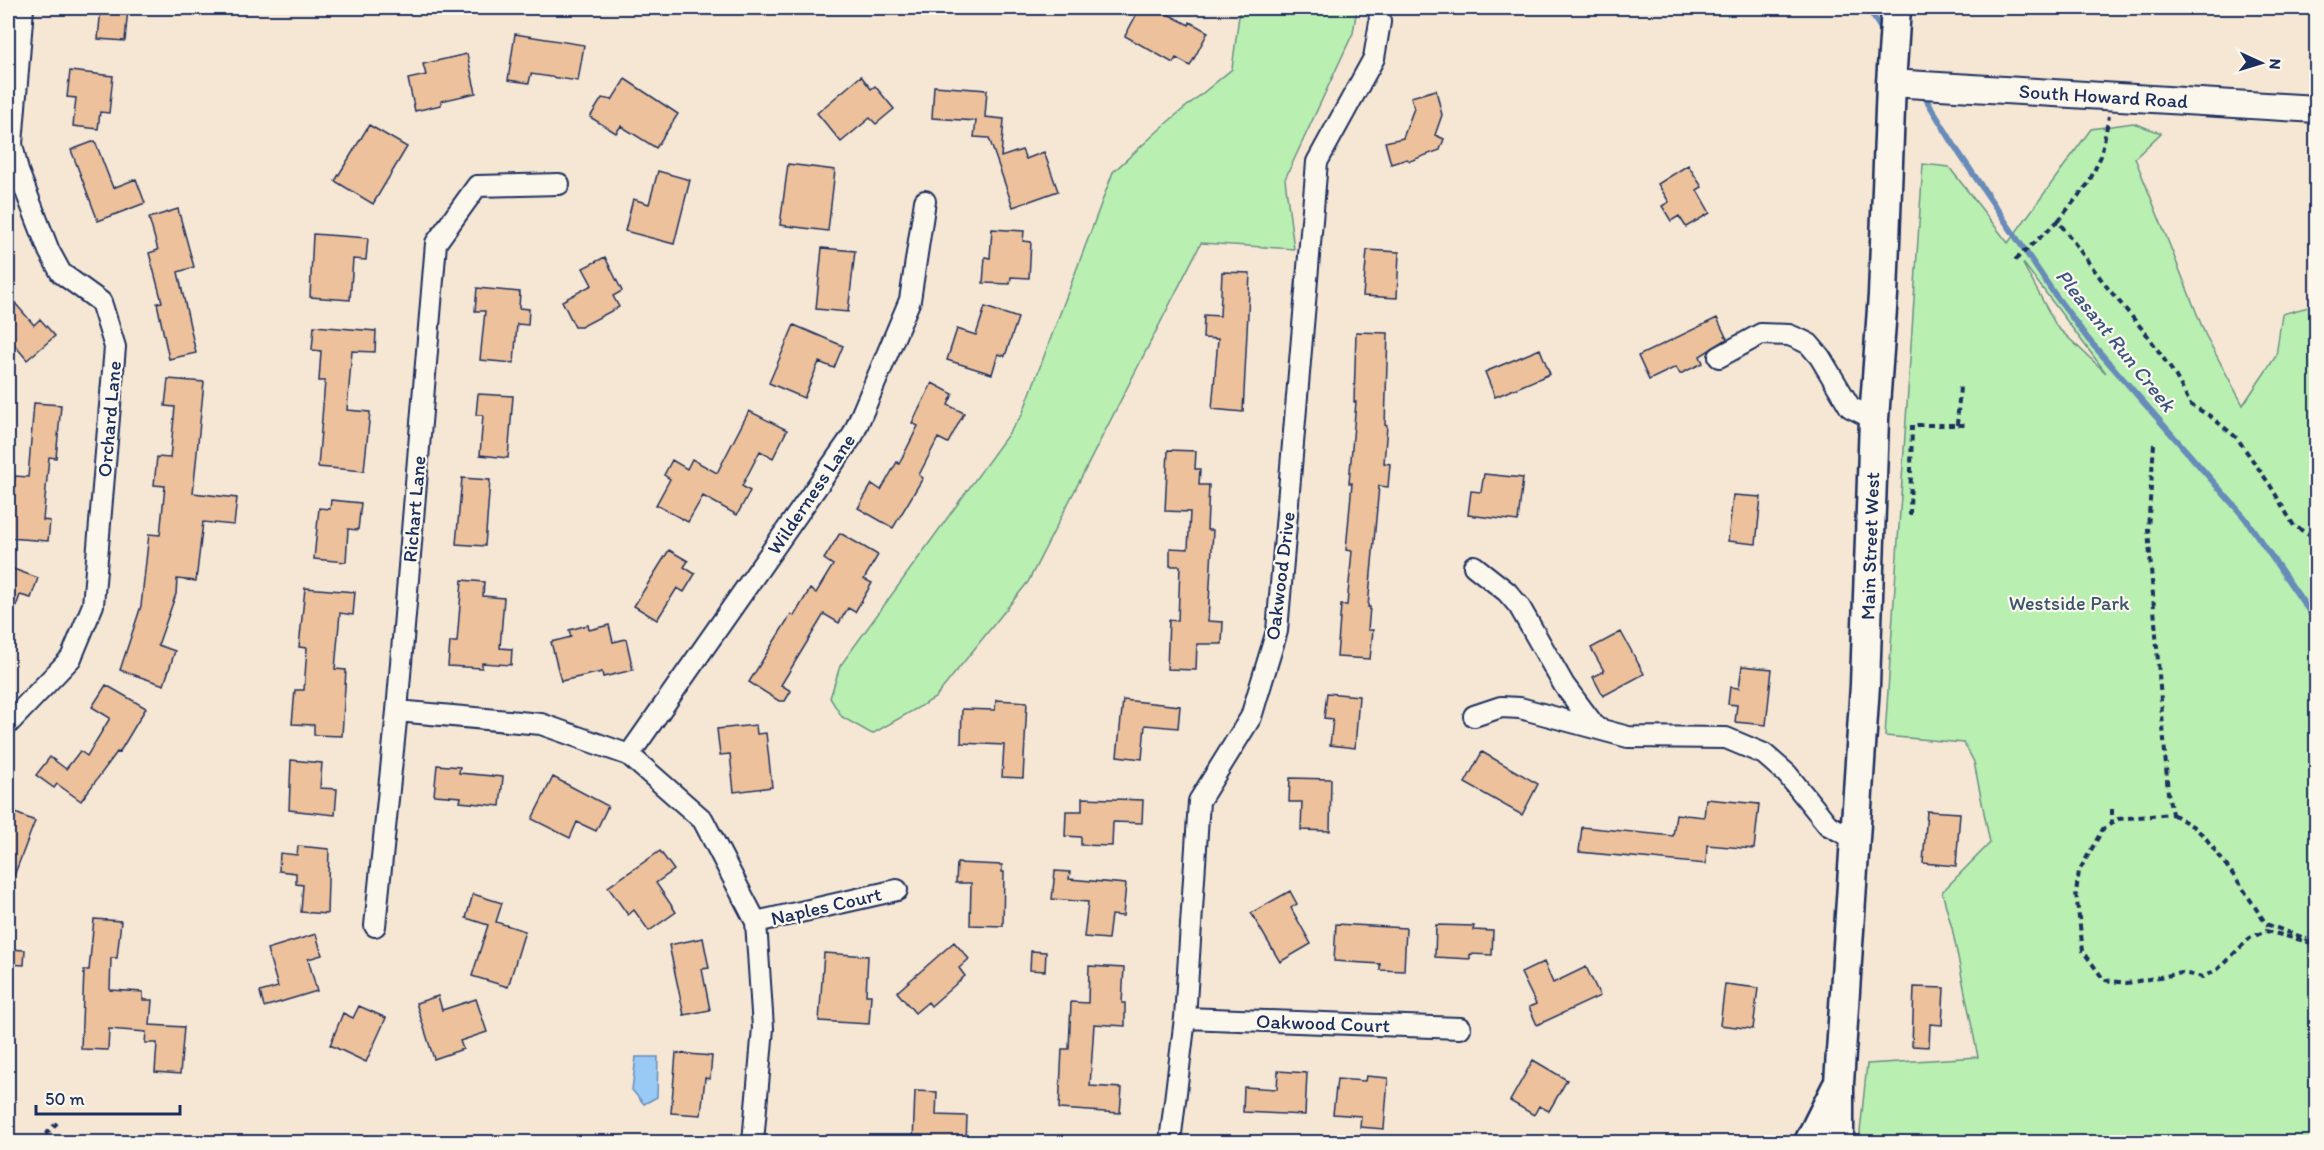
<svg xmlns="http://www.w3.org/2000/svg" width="2324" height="1150" font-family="Itim,sans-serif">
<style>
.green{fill:#b9efb0;stroke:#6a8f87;stroke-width:1.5;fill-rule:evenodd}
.water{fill:#99c9f5;stroke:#678bb9;stroke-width:1.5}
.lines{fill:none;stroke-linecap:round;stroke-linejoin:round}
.stream{stroke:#678bb9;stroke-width:6}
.building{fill:#ecc19b;stroke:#1b2f5e;stroke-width:1.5}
.minor-casing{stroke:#1b2f5e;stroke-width:24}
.tertiary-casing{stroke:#1b2f5e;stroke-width:30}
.secondary-casing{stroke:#1b2f5e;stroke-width:33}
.path{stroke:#1b2f5e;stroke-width:4;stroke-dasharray:6 4.5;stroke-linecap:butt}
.minor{stroke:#fbf7ec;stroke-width:20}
.tertiary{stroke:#fbf7ec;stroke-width:26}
.secondary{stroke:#fbf7ec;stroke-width:28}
.labels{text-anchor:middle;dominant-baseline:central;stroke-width:4.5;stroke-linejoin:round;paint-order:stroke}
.street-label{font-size:20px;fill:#1b2f5e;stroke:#fbf7ec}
.park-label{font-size:20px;fill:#3b556e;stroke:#fbf7ec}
.water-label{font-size:21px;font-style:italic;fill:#3a5684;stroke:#fbf7ec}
</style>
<rect width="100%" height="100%" fill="#f6e7d4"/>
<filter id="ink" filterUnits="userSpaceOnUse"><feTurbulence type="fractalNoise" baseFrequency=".0167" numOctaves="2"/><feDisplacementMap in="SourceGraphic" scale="12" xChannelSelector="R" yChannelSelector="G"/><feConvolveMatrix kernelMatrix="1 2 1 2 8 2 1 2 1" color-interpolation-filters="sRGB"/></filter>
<g filter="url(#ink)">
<path class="green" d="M1240 8H1357L1353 33 1285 179 1294 249 1201 243 1028 582 935 698 872 734 842 717 830 698 840 666 1022 415 1113 172 1170 120 1232 69Z
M2133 123 2161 133 2135 158 2205 334 2243 405 2276 356 2282 314 2316 305V1142H1859L1867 1064 1978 1057 1952 928 1942 892 1990 843 1974 762 1964 743 1885 736 1923 164 1949 167 2008 243 2091 129ZM2023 264H2024L2106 373 2057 327Z"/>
<path class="water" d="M636 1057H658L657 1097 644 1104 632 1090Z"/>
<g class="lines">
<path class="stream" d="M1868 8 1883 32
M1921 91 1959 153 2053 292 2088 339 2245 518 2316 621"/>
</g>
<path class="building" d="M101 8H128L125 41 98 39Z
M1140 8H1156L1189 25 1190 22 1208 32 1190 66 1176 58 1173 63 1125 36Z
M515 34 584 45 578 81 531 74 529 83 508 80Z
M467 54 476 93 441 101V105L415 111 408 79 426 75 423 64Z
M70 71 113 76 109 113 100 112 98 129 73 126 76 98 67 97Z
M861 76 871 89 875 86 894 109 876 124 870 118 841 142 817 113Z
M625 79 678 114 656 148 621 126 616 133 590 117 602 98 612 100Z
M934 86 987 90 985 117 1004 119 1001 157 1022 150 1026 159 1044 152 1058 191 1013 207 989 138 974 137 976 121 932 118Z
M1436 90 1442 115 1435 135 1444 139 1440 150 1410 161 1407 159 1391 164 1385 142 1403 138 1414 108 1411 97Z
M369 125 407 147 373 204 335 181Z
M95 141 113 188 136 179 145 203 98 221 71 150Z
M788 164 835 170 828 231 780 225Z
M1688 165 1702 187 1697 190 1710 213 1686 227 1679 216 1671 221 1662 206 1669 202 1658 184Z
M658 171 690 180 674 244 625 231 633 199 649 204Z
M178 209 194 267 178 272 196 353 169 359 157 303 162 302 149 253 158 250 149 218Z
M992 229 1024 231 1023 241 1031 242 1029 278 1011 277 1010 284 983 283 985 257 990 258Z
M313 234 368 238 366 260 353 259 350 300 310 297Z
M822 248 855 251 848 312 816 309Z
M1367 250 1399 252 1397 298 1363 296Z
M605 257 622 291 613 296 619 307 581 327H575L562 301 592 285 583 268Z
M1222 272 1250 273 1243 412 1212 409 1218 339 1203 338 1204 315 1220 316Z
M477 288 520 292 519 308 529 309 528 325 517 324 514 363 480 360 485 311H475Z
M8 295 34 325 40 319 55 336 27 360 8 337Z
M985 307 1018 318 1005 356 998 354 992 374 947 360 957 329 976 335Z
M1717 318 1727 339 1700 356 1703 363 1680 374 1676 367 1649 380 1638 356Z
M794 325 843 346 834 368 819 362 804 398 769 383Z
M314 326 376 331 375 352 352 351 347 410 370 412 364 471 318 467 325 381H319L321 351 312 350Z
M1356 332 1388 333 1385 425 1387 426 1384 463 1390 464 1388 487 1379 486 1368 607H1370L1368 630H1373L1370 659 1337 657 1341 605H1347L1352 551 1346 550 1352 483H1349L1356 402H1354Z
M1540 349 1550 374 1495 397 1485 372Z
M168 379 204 382 193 493 237 498 234 525 203 522 196 581 177 579 176 594 158 645 175 651 164 685 120 670 141 606 149 534 160 535 165 486 154 485 157 457 170 458 175 407 165 406Z
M932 383 953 394 948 405 964 413 948 443 938 438 919 475 923 478 893 528 858 508 872 484 881 490 897 462 899 464 918 426 912 423Z
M478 394 513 396 508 458 480 455 483 415H476Z
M34 403 61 405 56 458 49 457 43 520 50 521 48 541 9 538 15 476 28 477Z
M749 411 787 430 773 458 760 451 742 486 750 491 737 515 703 496 688 522 656 505 670 479 664 475 672 460 687 469 692 459 717 473Z
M1168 450 1196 451 1195 469H1200L1199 485H1209L1207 530H1213L1208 621 1223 622 1222 644H1197L1196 670 1167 669 1169 620 1178 621 1180 566H1170V548L1188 549 1190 512 1165 511Z
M1484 474 1523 478 1518 521 1468 515 1471 491 1481 492Z
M462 478 490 480 485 546 456 544Z
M1733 495 1761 497 1756 544 1728 541Z
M331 500 361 503 358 530 348 529 346 562 314 559 319 508 330 509Z
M840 533 878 555 864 579 872 583 855 612 848 608 839 623 824 614 781 685 791 691 785 701H779L749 682 791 614 794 616 810 589 816 593 833 565 824 559Z
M669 550 688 561 684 567 695 574 684 592 677 588 657 620 634 606Z
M8 567 38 578 31 598 20 595 10 624H8Z
M462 580 484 582 483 596 504 598 500 648 512 649 511 665 482 663V668L448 666 450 642H457Z
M305 588 355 592 353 615 340 613 335 669 346 670 342 736 314 735V725L292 724 295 690H304L307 648 299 647Z
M588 625 589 630 609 625 613 642 626 639 633 670 603 677 602 672 561 681 551 642 571 637 569 630Z
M1621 632 1644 674 1603 696 1593 677 1604 671 1591 648Z
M1742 666 1772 669 1766 725 1735 722 1737 705 1728 704 1730 687 1739 688Z
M106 685 146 708 119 753 117 752 81 801 57 784 54 788 36 775 50 757 66 769 80 751 87 756 110 718 92 707Z
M1327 693 1359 696 1355 748 1330 745 1333 719 1324 718Z
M996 700 1027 702 1023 778 1002 777 1004 745 961 743 962 709 995 710Z
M1123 700 1180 706 1178 728 1145 725 1142 759 1117 756Z
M756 725 757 734 766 733 772 787 734 792 730 754 720 755 717 729Z
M1482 752 1538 784 1522 815 1465 783Z
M291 760 322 763 320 788 337 789 335 815 289 810Z
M437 765 460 767 459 773 503 777 500 806 460 802 461 797 434 795Z
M553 777 608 806 596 831 577 822 570 838 532 819Z
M1290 778 1331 779 1330 831 1301 830 1302 802H1289Z
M1082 798 1143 800 1142 823 1113 822 1112 846 1081 845V837L1065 836 1066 811H1082Z
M1706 799 1759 804 1754 849 1707 845 1706 864 1579 852 1582 827 1673 836 1676 814 1704 817Z
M8 810 35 821 9 889H8Z
M1927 811 1960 813 1956 866 1923 863Z
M298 846 329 849 327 914 301 912 303 885 296 884V873L279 871 280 853 297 855Z
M660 851 674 870 656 883 676 912 649 931 634 910 628 915 608 887Z
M957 863 1002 865V872H1004L1003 926 970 925 971 883H956Z
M1055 871 1070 872 1069 879 1126 884 1123 916 1111 915 1108 939 1084 937 1088 902 1052 899Z
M1290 891 1297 904 1291 908 1311 944 1280 962 1251 913Z
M473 894 502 903 496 922 525 931 508 987 472 976 488 925 466 918Z
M94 919 121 921 117 958H111L110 990 143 992V1000H152L150 1025 184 1027 180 1074 155 1072 157 1043H145L146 1032 109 1029 108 1050 81 1049 84 970H89Z
M1336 924 1406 928 1404 971 1380 970V964L1334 961Z
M1436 925 1474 926 1473 930 1493 931 1492 955 1470 954V959L1435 957Z
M316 934 322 955 308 959 317 991 264 1007 260 992 278 987 267 949Z
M703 938 709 968 702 969 710 1010 684 1015 669 945Z
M954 942 969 959 959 968 965 976 931 1006 928 1002 915 1013 897 992Z
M8 949 25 950 24 965 8 964Z
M1031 951 1046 952 1045 971 1030 970Z
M824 953 868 956 866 995H871L869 1024 819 1021Z
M1544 962 1553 983 1586 967 1600 996 1537 1025 1529 1007 1536 1004 1521 973Z
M1089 966 1124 968 1122 1003H1125V1026L1094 1024 1090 1086 1122 1088 1120 1113 1059 1109 1062 1049H1069L1071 1002 1088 1003Z
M1725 984 1758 988 1753 1029 1720 1025Z
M1914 987 1944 988 1942 1025 1930 1024 1929 1047 1912 1046Z
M438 996 442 1010 476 999 487 1032 460 1041 463 1049 434 1059 416 1003Z
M359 1006 386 1018 366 1062 330 1045 343 1013 353 1018Z
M676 1053 712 1056 710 1079 705 1078 701 1115 671 1113Z
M1533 1060 1567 1080 1549 1111 1539 1106 1534 1115 1510 1101Z
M1278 1071 1307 1073 1305 1115 1243 1112 1244 1087 1277 1089Z
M1366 1076 1388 1078 1384 1129 1360 1127 1361 1116 1333 1114 1337 1079 1365 1081Z
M915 1091 937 1092 936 1115 967 1116 966 1143 913 1142Z"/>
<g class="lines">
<defs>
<path id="minor" d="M1719 357 1761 334 1789 335 1801 340 1809 344 1820 357 1850 407 1874 419
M1474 566 1507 592 1519 606 1564 685 1596 728
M397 711 541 724 629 755 703 820 756 922 763 1028 753 1142
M1474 716 1501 707 1520 708 1628 737 1726 738 1764 754 1787 774 1828 825 1853 838
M8 724 71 658 93 605 115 347 101 302 61 273 49 251 18 171 12 144 23 8
M629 755 853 435 910 300 925 201
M756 922 897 890
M375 926 397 711 436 243 477 186 559 184
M1185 1018 1460 1028
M1170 1142 1185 1018 1199 801 1251 717 1277 631 1317 162 1374 58 1380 22 1379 8"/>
<g id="tertiary">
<path id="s1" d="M1891 83 2316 109"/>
</g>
<g id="secondary">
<path d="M1809 1142 1836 1088"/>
<path id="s2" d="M1839 1142V1083L1865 685 1874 419 1883 295 1891 83 1896 8"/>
</g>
</defs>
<use href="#minor" class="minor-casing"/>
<use href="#tertiary" class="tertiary-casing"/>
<use href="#secondary" class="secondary-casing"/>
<path class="path" d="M2058 221 2088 184 2101 156 2109 116
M2015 260 2058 221 2107 287 2148 336 2175 375 2191 405 2210 416 2237 438 2270 485 2294 526 2316 538
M1957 425 1960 387
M2154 444 2148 529 2168 793 2172 814 2118 819 2103 829 2079 871 2076 893 2083 951 2104 980 2127 983 2182 973 2203 977 2218 969 2250 938 2266 931 2316 944
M1910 515 1912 425H1968
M2112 809V823
M2172 814 2194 827 2205 837 2240 884 2266 924 2307 939
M38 1142 58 1122"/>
<use href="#minor" class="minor"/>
<use href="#tertiary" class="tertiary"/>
<use href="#secondary" class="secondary"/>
</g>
</g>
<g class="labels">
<g class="street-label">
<text stroke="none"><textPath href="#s1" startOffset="213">South Howard Road</textPath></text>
<text transform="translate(109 419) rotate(-85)">Orchard Lane</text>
<text transform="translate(811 494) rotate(-56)">Wilderness Lane</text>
<text transform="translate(414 509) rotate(-85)">Richart Lane</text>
<text stroke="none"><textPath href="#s2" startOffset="597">Main Street West</textPath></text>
<text transform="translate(1280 576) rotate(-83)">Oakwood Drive</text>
<text transform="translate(826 906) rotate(-13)">Naples Court</text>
<text transform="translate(1323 1023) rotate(2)">Oakwood Court</text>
</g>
<g class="park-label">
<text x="2069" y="603">Westside Park</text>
</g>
<g class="water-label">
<text transform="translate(2116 340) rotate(51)">Pleasant Run Creek</text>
</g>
</g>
<rect width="2324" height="1150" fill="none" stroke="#fbf7ec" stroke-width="30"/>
<rect x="15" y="15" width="2294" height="1120" fill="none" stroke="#1b2f5e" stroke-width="2" filter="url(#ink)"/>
<g transform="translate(2261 63) rotate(94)" stroke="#fbf7ec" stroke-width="4.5" paint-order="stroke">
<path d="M0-4.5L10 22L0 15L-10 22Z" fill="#1b2f5e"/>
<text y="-9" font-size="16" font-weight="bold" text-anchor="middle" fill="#1b2f5e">N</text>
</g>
<path d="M36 1105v9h144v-9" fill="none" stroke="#1b2f5e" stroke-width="3"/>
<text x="45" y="1105" font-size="18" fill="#1b2f5e" stroke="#fbf7ec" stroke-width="4.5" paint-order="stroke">50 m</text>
</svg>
